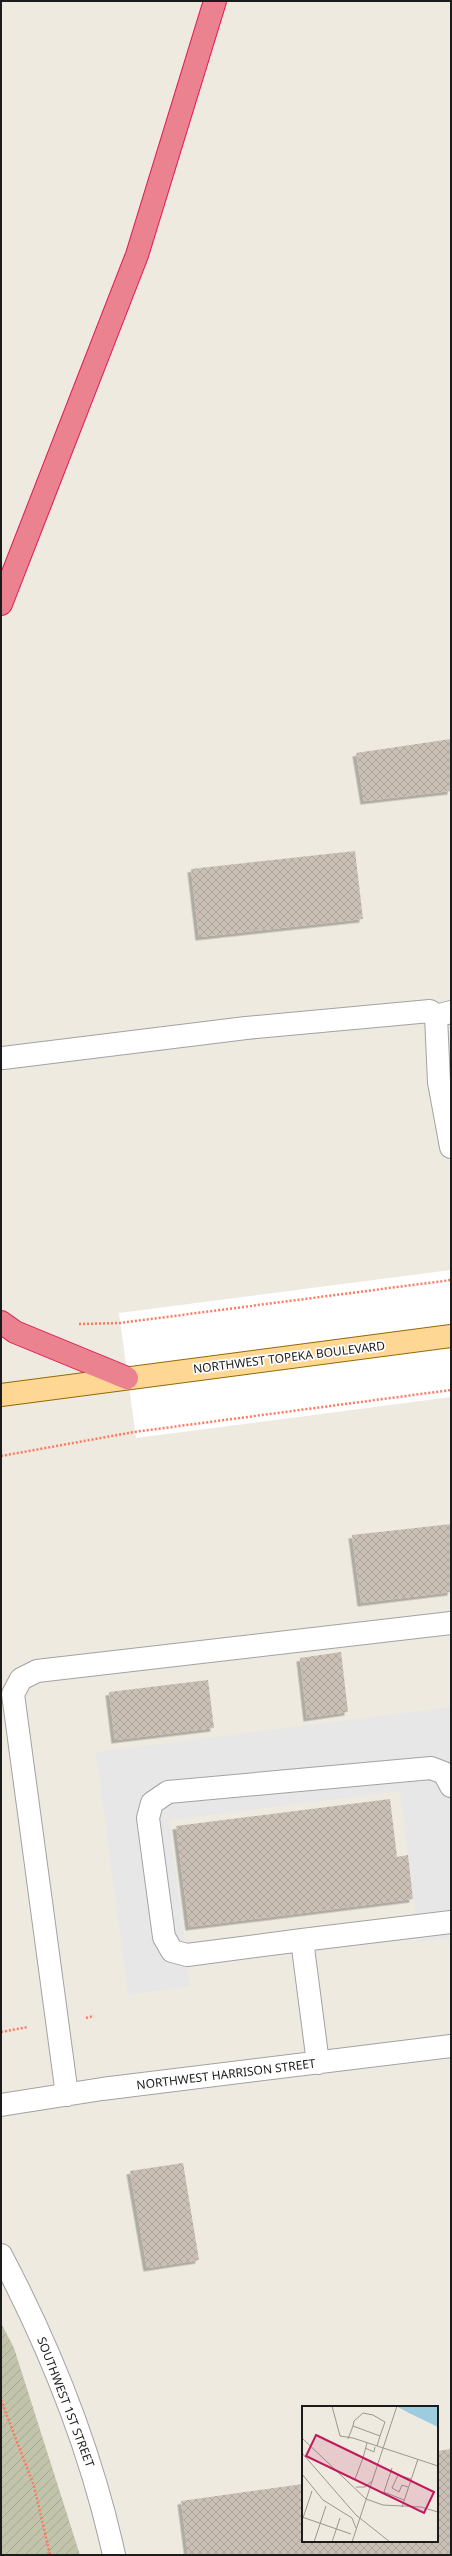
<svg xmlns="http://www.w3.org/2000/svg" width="452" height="2556" font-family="'Noto Sans',sans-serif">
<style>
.construction{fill:url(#construction-furrows)}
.parking{fill:#e7e7e7}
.pier{fill:#fff}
.building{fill:url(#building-cross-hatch);filter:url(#shadow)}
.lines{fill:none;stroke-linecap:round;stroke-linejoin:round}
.minor-casing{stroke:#a2a2a2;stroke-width:24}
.major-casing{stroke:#936a00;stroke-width:24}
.highway-casing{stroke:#e01952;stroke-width:24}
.path{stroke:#ff7960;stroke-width:2.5;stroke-dasharray:2 2;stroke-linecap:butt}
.minor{stroke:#fff;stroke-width:22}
.major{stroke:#ffd794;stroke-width:22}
.highway{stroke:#eb8290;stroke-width:22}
.labels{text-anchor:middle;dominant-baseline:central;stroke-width:3.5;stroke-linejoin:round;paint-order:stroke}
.street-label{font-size:12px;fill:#1b1b1b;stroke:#fff}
.inset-road{fill:none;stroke:#9a9791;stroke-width:1}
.view{fill:#c2185b;fill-opacity:0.15;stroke:#c2185b;stroke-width:2}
.inset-edge{fill:none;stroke:#1b1b1b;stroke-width:2}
</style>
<defs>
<pattern id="construction-furrows" width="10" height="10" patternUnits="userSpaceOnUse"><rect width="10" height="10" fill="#c1c3ab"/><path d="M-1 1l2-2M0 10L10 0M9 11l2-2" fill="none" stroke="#a5a793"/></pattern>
<pattern id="building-cross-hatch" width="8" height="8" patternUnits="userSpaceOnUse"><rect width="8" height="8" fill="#cac0b6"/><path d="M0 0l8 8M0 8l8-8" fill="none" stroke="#ada49c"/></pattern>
<filter id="shadow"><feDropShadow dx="-3.5" dy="3.5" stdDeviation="0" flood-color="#0004"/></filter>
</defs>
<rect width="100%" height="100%" fill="#eeeae0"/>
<path class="construction" d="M1 2323 14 2348 80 2555H1Z"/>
<path class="parking" d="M451 1707V1938L419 1942 400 1791 169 1820 190 1986 128 1995 96 1752Z"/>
<path class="pier" d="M451 1270V1397L136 1438 119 1313Z"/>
<path class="building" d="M451 739V791L364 801 356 753Z
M355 851 363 919 199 937 191 869Z
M451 1524V1592L361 1603 352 1535Z
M341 1652 348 1712 307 1718 300 1658Z
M208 1680 214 1728 115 1740 109 1692Z
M390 1799 397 1857 408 1855 413 1899 189 1927 176 1826Z
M183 2163 199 2260 147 2268 130 2171Z
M451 2449V2555H188L181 2501 303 2484V2541H437V2451Z"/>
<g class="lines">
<defs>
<path id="minor" d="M451 1012 436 1016 439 1082 451 1147
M3 1058 246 1028 430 1011 436 1016
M302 1940 451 1922
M318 2063 302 1940 187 1955 172 1951 164 1937 148 1818 152 1803 168 1792 431 1768 444 1773 451 1786
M67 2095 13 1694 21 1679 37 1671 451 1623
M1 2105 102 2089 451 2046
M1 2255C51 2350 91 2450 114 2555"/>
<path id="major" d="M1 1395 451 1336"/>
<path id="highway" d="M1 604 137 255 215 1
M1 1322 15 1332 127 1378"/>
</defs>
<use href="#minor" class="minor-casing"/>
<use href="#major" class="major-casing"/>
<use href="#highway" class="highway-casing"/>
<path class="path" d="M79 1324 120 1323 451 1280
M1 1456 134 1432 451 1390
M86 2018 94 2016
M1 2032 28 2027
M1 2400 34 2486 50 2555"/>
<use href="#minor" class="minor"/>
<use href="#major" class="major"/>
<use href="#highway" class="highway"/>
</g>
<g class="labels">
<g class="street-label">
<text transform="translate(289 1357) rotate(-7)">NORTHWEST TOPEKA BOULEVARD</text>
<text transform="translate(226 2074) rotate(-7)">NORTHWEST HARRISON STREET</text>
<text transform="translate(66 2402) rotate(69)">SOUTHWEST 1ST STREET</text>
</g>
</g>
<g transform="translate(302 2406)">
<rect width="136" height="136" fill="#eeeae0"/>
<path d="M94 0H136V21L107 7Z" fill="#9dccdf"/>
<path class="inset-road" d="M30 0 38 30 51 32 136 60M51 20 52 15 61 7 71 9 83 16 78 30M0 32 64 93M46 33 51 20 78 30 75 40M65 37 61 52 69 55M63 42 72 46 73 41M0 47 54 109 88 136M90 62 82 86 102 94M0 68 21 94 50 112 54 122M53 73 61 52M54 81H63L70 75M106 81 100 79 97 86 90 82 96 69 109 73M64 93 81 99 119 101 136 106M100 101 116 53M0 111 49 128M0 115 10 85M12 136 24 100M30 136 38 112M50 136 95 0"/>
<path class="view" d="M14 29 132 86 122 107 4 50Z"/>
<rect width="136" height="136" class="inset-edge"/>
</g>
<rect width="452" height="2556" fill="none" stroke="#1b1b1b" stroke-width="4"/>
</svg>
